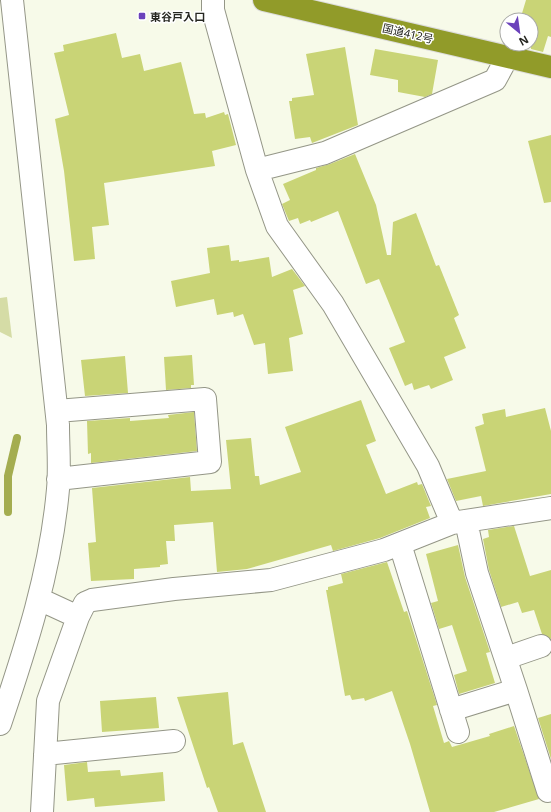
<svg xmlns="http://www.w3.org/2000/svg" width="551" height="812" font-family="'Noto Sans','Noto Sans JP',sans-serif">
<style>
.green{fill:#d5dca6}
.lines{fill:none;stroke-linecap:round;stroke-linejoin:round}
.stream{stroke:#a4ad50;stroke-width:8}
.building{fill:#c9d476}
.minor-casing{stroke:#949687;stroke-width:24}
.highway-casing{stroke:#dcdcdb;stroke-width:24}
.minor{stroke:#fff;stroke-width:22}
.highway{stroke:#919b29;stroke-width:22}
.poi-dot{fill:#6b42bb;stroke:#fff;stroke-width:1.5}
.labels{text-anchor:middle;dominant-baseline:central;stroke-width:3;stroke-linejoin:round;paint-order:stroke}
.poi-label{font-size:11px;font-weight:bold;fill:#262721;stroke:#fff;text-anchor:start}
.street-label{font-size:11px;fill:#262721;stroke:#fff}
</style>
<rect width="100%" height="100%" fill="#f7fae9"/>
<path class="green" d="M7 297 12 338 0 332V298Z"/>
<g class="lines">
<path class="stream" d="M8 512V476L17 438"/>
</g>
<path class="building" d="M526 0H551V37L548 36 543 52 531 49V20H520Z
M116 33 122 58 140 54 144 71 181 62 194 114 205 113 206 118 224 112 225 115 228 114 236 145 212 151 215 166 104 183 109 225 92 227 95 259 74 261 64 171 55 119 69 115 54 53 64 51 63 45Z
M345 47 358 125 312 143 310 137 295 139 289 101H292V98L314 95 306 54Z
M375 49 438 60 432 94 425 97 398 92V80L370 75Z
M551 135V202L544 203 528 141Z
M355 154 376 205 387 255H391L393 222 416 213 436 266 439 265 459 315 454 318 466 348 444 357 453 380 431 389 429 385 414 390 412 383 405 386 389 348 405 342 379 279 366 284 338 211 311 222 310 220 300 224 298 218 289 221 282 204 290 200 283 184 316 170V168L330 164Z
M229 245 231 261 239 260V262L269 257 272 277 292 269 305 286 293 290 303 334 289 338 293 371 268 374 265 343 254 345 243 314 234 317 233 312 217 315 214 299 176 307 171 281 210 273 207 248Z
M192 355 194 385H191V388L166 390 164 357Z
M125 356 128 393 85 396 81 360Z
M361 400 376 441 366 445 386 494 417 482 418 485 422 484 431 506 426 507 430 518 380 538 333 551 331 545 247 569 217 572 213 522 174 525 175 541H166L168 564 160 565V567L134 569V579L91 581 88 543 96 542 92 488 190 477 191 491 231 489 226 440 251 438 255 476H259L260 485 301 472 285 427Z
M545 408 551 431V494L483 506 481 496 456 501 447 479 486 471 475 427 484 424 482 414 505 409 506 417Z
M194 412 197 451 91 463V453L88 454 87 421 130 418V421L169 418 168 415Z
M514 526 530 576 551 570V639L542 634 534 610 522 613 518 602 501 607 489 570 483 539 489 537 488 530Z
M458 545 465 577 490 652 486 653 495 683 459 694 454 675 467 671 452 625 439 629 431 603 438 601 426 554Z
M387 562 404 612 407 611 437 705 433 706 444 743 449 741 452 747 490 736 489 734 514 726 539 799 494 812H430L410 744 392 691 365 701 364 698 352 700 350 695 345 696 326 590H328V587L343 583 341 574Z
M228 692 233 745 243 742 266 812H218L209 787 207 788 177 697Z
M156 697 159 728 102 732 100 701Z
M551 714V759L538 718Z
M87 762 88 772 120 770 121 776 163 772 165 801 95 807 94 798 67 801 64 765Z"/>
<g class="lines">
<defs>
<path id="minor" d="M213 0V10L257 170 277 226 333 304 428 466 452 523 551 508
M257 170 325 153 495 80 508 56
M57 411 205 399 210 462 58 479
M466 521 477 573 516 690 548 791
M400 544 458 732
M39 599 78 617 85 603 92 600 174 589 271 580 384 550 452 523
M506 658 541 646
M451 710 516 690
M0 724C26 647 51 570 58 489 60 468 58 446 58 425L12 0
M45 754 174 741
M42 812 48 701 78 617"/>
<path id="highway" d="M264 0 551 67"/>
</defs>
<use href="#minor" class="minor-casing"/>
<use href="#highway" class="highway-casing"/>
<use href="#minor" class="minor"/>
<use href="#highway" class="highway"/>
</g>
<rect class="poi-dot" x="138" y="12" width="8" height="8" rx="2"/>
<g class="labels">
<g class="poi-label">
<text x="150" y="16">東谷戸入口</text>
</g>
<g class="street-label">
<text transform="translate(408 33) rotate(13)">国道412号</text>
</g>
</g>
<g transform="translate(519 32) rotate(151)"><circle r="19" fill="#ffffff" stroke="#a8a9a6"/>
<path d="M0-3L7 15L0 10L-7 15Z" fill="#6b42bb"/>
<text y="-6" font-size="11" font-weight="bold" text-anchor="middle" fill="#262721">N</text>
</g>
</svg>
